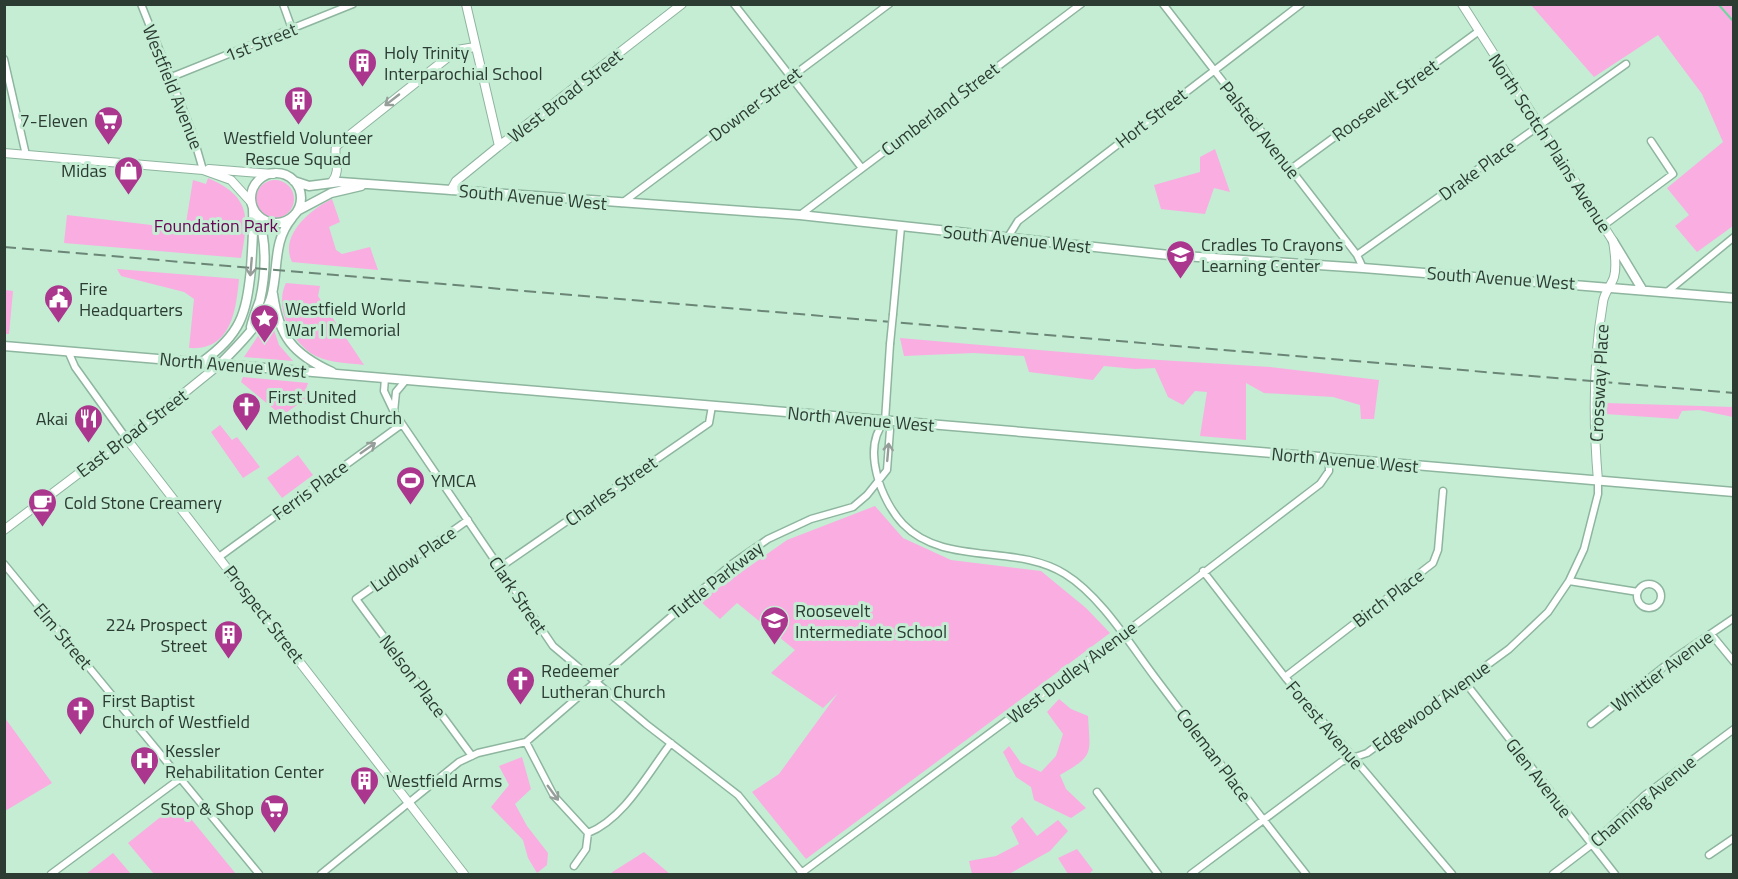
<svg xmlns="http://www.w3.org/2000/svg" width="1738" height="879" font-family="'Titillium Web',sans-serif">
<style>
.green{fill:#faade1}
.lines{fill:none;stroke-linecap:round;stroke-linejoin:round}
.stream{stroke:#72d6a1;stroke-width:2}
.minor-casing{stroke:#8eb59e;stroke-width:9}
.tertiary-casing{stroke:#8eb59e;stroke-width:10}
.secondary-casing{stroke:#8eb59e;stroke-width:11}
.minor{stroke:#fff;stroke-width:6}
.tertiary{stroke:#fff;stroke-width:8}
.secondary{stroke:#fff;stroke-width:8}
.rail{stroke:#6b8676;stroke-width:2;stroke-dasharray:12 6;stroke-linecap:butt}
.minor-bridge-casing{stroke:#8eb59e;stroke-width:9;stroke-linecap:butt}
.minor-bridge{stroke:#fff;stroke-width:6}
.oneway{stroke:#969e99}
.labels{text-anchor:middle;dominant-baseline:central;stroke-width:6;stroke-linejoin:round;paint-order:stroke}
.street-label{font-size:18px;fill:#2c3c33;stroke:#c4edd4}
.poi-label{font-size:18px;fill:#2c3c33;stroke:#c4edd4;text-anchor:start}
.park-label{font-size:18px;fill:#690355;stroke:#c4edd4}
</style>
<rect width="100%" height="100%" fill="#c4edd4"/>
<path class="green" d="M1531 5H1733V226L1697 252 1675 226 1689 215 1667 188 1723 142 1702 94 1658 35 1594 77Z
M1215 149 1230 192 1214 188 1205 214 1161 209 1154 185 1200 172V157Z
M208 178C251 197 249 217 241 258L64 243 67 215 185 229 193 180 206 184Z
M256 199a19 19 0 1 1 38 0a19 19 0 1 1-38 0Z
M332 199 340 222 329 227 336 250 342 254 370 247 378 270 292 262C279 235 311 209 332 199Z
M117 269 239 279C236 311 231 351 189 348L194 299 184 292 121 276Z
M286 283 320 286 318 296 364 365C349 363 332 363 318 357 294 346 273 309 286 283Z
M5 290 13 291 9 334H5Z
M270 318 279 345 293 361 244 357Z
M900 338 1144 359 1270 367 1379 380 1374 419H1361L1360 405 1333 397 1264 393 1246 383V440L1200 436 1207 392 1195 391 1183 405 1168 397 1155 368 1135 369 1104 366 1093 380 1029 372 1024 356 974 353 904 356Z
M243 377 308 383 305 392 312 401 306 404 303 401 287 412 275 410 241 382Z
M1606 403 1733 407V417L1699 410 1682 411 1678 419 1605 414Z
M220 425 232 440 237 437 260 467 243 478 211 432Z
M298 455 313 475 282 498 267 478Z
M875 506 903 538 951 560 1041 571 1086 608 1110 633 806 859 752 792 779 774 838 693 823 708 771 673 795 650 737 603 720 619 700 601 787 540Z
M1059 699 1071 709 1088 716C1090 754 1095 755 1060 775L1066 789 1086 808 1071 818 1034 800 1031 787 1016 777 1003 752 1009 746 1021 763 1041 772 1056 756 1063 734 1047 712Z
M5 718 52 783 5 811H4Z
M522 757 531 789 515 804 527 826 548 853 547 865 537 873 528 858 523 840 491 807 509 785 499 766Z
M178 803 236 874H154L128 843Z
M1022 817 1037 836 1058 820 1068 831 1050 851 1009 874H972L969 861 996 856 1019 844 1011 827Z
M1077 849 1093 870 1089 874H1068L1058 858Z
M644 852 670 874H610L614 871Z
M113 853 131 874H86Z"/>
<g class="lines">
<path class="stream" d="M1718 4 1734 22"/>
<defs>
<path id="minor" d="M141 4 192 132 203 170
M283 4 292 29
M734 4 861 167
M1163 4 1357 255 1363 268
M4 59 26 155
M169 78 353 4
M1291 169 1479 31
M622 203 889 4
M800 215 1081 4
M1603 226 1673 174 1651 141
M1008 237 1018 221 1301 4
M1357 255 1626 64
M1667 292 1734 237
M893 314 901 227
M68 351 75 367 126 438
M385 378 384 391 394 412 553 646 646 724 738 795 803 874
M394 412 396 392 406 380
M885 421C861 448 881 501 903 524 944 567 1016 543 1065 574 1101 596 1131 646 1157 680 1206 745 1255 810 1306 874
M468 520 356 599 472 756
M219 557 402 424
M4 564 259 874
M499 568 709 423 712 406
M1203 571 1285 677 1452 874
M1569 581 1638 592
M1637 596a12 12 0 1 1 24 0a12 12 0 1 1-24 0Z
M1711 634 1734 662
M1285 677 1433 563 1438 550 1443 491
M1464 681 1615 874
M1591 724 1675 658 1734 618
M526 742 554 796 588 833C624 819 648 773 671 743
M1097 792 1158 874
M1709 855 1734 838
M574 866 586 849 588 833
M51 874 181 778
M321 874 459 762 478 753 526 742 732 564 768 539 811 519 853 507 867 495 887 470 890 430 885 421 890 344
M800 874 1122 635 1320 484 1329 471V458
M1191 874 1341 762 1367 753 1509 649 1548 612 1569 581 1584 549 1598 494V481
M1553 874 1591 845 1645 795 1734 729"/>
<path id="tertiary" d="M466 4 499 146
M1462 4 1613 241C1615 253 1617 266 1614 277 1611 286 1604 293 1603 302 1593 360 1593 422 1598 481
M4 153 203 170 231 180 251 202
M209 169 273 174
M332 182C342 169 333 160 336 146L457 50 475 47
M451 190 456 181 499 146 682 4
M126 438 464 874
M4 530 173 402 220 364"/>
<path id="secondary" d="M251 198a25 25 0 1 1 50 0a25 25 0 1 1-50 0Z
M294 181 309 186 340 182 800 215 1169 255 1363 268 1734 298
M299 210 331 193 361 186
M1613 241 1642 289
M273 294C279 337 293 354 332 372
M251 327C253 318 257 309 260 300 266 274 267 242 258 216
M4 346 1734 492
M202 362C241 334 246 315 251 269 252 249 254 229 253 209
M220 364C237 347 264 320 271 298 279 270 272 242 292 218"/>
</defs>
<use href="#minor" class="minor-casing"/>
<use href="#tertiary" class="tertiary-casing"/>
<use href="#secondary" class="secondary-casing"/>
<use href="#minor" class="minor"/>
<use href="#tertiary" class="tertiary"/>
<use href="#secondary" class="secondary"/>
<path class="rail" d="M4 247 1734 393"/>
<defs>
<path id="minor-bridge" d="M890 344 893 314"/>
</defs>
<use href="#minor-bridge" class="minor-bridge-casing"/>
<use href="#minor-bridge" class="minor-bridge"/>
</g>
<defs><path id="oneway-shaft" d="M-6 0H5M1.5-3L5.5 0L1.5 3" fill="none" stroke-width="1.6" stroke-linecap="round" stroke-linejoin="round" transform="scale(1.5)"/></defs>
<g class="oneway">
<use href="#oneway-shaft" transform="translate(392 100) rotate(142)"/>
<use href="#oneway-shaft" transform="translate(251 267) rotate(95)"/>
<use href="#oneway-shaft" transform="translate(368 448) rotate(-35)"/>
<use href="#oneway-shaft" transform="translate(888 452) rotate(-85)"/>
<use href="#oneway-shaft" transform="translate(553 793) rotate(54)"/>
</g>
<defs>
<symbol id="building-pin" viewBox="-11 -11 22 30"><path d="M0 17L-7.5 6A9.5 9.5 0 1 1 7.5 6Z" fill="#ab368e" stroke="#c4edd4"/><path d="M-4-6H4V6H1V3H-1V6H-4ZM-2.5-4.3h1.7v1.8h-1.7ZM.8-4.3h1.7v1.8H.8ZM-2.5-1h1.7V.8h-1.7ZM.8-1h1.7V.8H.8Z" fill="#fff"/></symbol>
<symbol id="supermarket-pin" viewBox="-11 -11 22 30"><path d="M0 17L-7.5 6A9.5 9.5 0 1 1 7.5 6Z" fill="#ab368e" stroke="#c4edd4"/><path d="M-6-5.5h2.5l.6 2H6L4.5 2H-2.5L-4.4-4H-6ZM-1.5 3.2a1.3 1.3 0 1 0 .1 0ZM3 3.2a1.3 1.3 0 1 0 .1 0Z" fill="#fff"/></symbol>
<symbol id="shop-pin" viewBox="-11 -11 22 30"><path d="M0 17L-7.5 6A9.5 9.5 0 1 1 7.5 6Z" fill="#ab368e" stroke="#c4edd4"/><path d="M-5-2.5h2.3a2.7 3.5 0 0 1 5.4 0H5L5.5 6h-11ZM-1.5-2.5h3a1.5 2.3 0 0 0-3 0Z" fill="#fff"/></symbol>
<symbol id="school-pin" viewBox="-11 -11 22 30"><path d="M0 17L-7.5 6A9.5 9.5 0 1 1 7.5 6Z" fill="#ab368e" stroke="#c4edd4"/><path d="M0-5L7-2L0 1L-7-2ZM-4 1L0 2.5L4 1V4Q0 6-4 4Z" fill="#fff"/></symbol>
<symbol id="civic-pin" viewBox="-11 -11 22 30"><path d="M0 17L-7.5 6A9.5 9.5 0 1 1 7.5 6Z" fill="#ab368e" stroke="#c4edd4"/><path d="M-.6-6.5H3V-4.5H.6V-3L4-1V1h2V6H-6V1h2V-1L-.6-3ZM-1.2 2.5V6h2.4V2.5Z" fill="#fff"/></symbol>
<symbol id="sight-pin" viewBox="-11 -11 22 30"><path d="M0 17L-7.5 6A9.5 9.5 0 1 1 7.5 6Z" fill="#ab368e" stroke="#c4edd4"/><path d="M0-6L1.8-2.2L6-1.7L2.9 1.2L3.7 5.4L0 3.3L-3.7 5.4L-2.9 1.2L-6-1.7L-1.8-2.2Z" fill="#fff"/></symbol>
<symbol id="church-pin" viewBox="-11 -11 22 30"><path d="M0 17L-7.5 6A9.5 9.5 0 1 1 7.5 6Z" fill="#ab368e" stroke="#c4edd4"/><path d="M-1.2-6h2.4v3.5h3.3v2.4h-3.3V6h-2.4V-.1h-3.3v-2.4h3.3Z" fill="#fff"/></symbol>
<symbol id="restaurant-pin" viewBox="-11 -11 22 30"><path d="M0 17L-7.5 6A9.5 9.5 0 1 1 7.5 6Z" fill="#ab368e" stroke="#c4edd4"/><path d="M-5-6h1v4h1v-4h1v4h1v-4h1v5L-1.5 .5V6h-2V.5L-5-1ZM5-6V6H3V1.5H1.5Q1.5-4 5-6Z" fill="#fff"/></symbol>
<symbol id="stadium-pin" viewBox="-11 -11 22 30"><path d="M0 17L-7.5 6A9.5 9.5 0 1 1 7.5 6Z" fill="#ab368e" stroke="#c4edd4"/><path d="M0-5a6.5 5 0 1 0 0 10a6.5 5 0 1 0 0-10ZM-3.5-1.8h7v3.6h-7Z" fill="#fff"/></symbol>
<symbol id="cafe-pin" viewBox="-11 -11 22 30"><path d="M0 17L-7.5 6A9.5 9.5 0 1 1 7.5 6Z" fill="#ab368e" stroke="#c4edd4"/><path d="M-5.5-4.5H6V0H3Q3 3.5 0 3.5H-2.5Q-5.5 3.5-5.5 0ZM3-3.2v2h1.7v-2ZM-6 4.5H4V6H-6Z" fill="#fff"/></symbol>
<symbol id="hospital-pin" viewBox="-11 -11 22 30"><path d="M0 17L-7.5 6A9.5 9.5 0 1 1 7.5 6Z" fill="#ab368e" stroke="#c4edd4"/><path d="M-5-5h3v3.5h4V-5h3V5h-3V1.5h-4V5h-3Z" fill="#fff"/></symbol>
</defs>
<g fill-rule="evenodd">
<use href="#building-pin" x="346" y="46" width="33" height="45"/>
<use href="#building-pin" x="282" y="84" width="33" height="45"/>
<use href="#supermarket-pin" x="92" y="104" width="33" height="45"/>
<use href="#shop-pin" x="112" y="154" width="33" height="45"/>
<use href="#school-pin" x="1164" y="238" width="33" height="45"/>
<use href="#civic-pin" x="42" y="282" width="33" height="45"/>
<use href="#sight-pin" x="248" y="302" width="33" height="45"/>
<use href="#church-pin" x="230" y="390" width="33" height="45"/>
<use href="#restaurant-pin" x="72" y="402" width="33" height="45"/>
<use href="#stadium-pin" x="394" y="464" width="33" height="45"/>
<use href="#cafe-pin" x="26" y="486" width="33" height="45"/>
<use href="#school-pin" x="758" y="604" width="33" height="45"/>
<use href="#building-pin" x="212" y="618" width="33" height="45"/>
<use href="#church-pin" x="504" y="664" width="33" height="45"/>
<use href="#church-pin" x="64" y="694" width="33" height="45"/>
<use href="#hospital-pin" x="128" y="744" width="33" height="45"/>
<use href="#building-pin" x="348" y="764" width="33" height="45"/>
<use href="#supermarket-pin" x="258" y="792" width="33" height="45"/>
</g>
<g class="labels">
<g class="street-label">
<text transform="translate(261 42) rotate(-22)">1st Street</text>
<text transform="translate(173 87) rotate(68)">Westfield Avenue</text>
<text transform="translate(565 96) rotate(-38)">West Broad Street</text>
<text transform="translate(1385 100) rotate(-36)">Roosevelt Street</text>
<text transform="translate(755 104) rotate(-37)">Downer Street</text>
<text transform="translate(940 109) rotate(-37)">Cumberland Street</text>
<text transform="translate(1151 118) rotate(-38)">Hort Street</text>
<text transform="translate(1260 130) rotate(52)">Palsted Avenue</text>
<text transform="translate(1550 143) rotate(57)">North Scotch Plains Avenue</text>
<text transform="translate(1477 170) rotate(-36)">Drake Place</text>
<text transform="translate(533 197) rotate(5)">South Avenue West</text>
<text transform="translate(1017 239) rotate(6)">South Avenue West</text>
<text transform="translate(1501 278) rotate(4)">South Avenue West</text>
<text transform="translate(233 365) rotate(5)">North Avenue West</text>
<text transform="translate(1599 383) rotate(-87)">Crossway Place</text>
<text transform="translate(861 419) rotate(5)">North Avenue West</text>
<text transform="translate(132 433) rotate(-37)">East Broad Street</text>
<text transform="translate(1345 460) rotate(5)">North Avenue West</text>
<text transform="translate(310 490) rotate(-36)">Ferris Place</text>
<text transform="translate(611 491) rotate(-35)">Charles Street</text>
<text transform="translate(413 559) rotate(-35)">Ludlow Place</text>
<text transform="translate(716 580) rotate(-38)">Tuttle Parkway</text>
<text transform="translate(518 595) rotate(56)">Clark Street</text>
<text transform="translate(1388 598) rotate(-37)">Birch Place</text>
<text transform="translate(264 614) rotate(52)">Prospect Street</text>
<text transform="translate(63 636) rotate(50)">Elm Street</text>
<text transform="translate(1662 671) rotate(-37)">Whittier Avenue</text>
<text transform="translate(1072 672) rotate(-37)">West Dudley Avenue</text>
<text transform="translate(413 676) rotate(53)">Nelson Place</text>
<text transform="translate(1431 706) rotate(-36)">Edgewood Avenue</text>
<text transform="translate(1325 725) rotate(50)">Forest Avenue</text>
<text transform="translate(1214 755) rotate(53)">Coleman Place</text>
<text transform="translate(1539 778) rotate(52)">Glen Avenue</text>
<text transform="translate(1643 801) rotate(-40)">Channing Avenue</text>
</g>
<g class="poi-label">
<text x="384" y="52">Holy Trinity<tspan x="384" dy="21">Interparochial School</tspan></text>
<text x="88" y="120" text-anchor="end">7-Eleven</text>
<text x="298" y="137" text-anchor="middle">Westfield Volunteer<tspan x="298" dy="21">Rescue Squad</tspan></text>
<text x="107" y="170" text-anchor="end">Midas</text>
<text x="1201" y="244">Cradles To Crayons<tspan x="1201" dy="21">Learning Center</tspan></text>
<text x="79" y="288">Fire<tspan x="79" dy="21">Headquarters</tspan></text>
<text x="285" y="308">Westfield World<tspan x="285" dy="21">War I Memorial</tspan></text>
<text x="268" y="396">First United<tspan x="268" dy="21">Methodist Church</tspan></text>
<text x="68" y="418" text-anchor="end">Akai</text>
<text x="431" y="480">YMCA</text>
<text x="64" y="502">Cold Stone Creamery</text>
<text x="795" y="610">Roosevelt<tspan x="795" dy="21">Intermediate School</tspan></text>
<text x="207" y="624" text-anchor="end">224 Prospect<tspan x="207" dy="21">Street</tspan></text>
<text x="541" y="670">Redeemer<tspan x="541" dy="21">Lutheran Church</tspan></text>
<text x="102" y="700">First Baptist<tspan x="102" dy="21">Church of Westfield</tspan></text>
<text x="165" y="750">Kessler<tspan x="165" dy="21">Rehabilitation Center</tspan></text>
<text x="386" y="780">Westfield Arms</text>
<text x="254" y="808" text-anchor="end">Stop &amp; Shop</text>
</g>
<g class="park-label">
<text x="216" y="225">Foundation Park</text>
</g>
</g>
<rect width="1738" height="879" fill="none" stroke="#2c3c33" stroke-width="12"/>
</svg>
